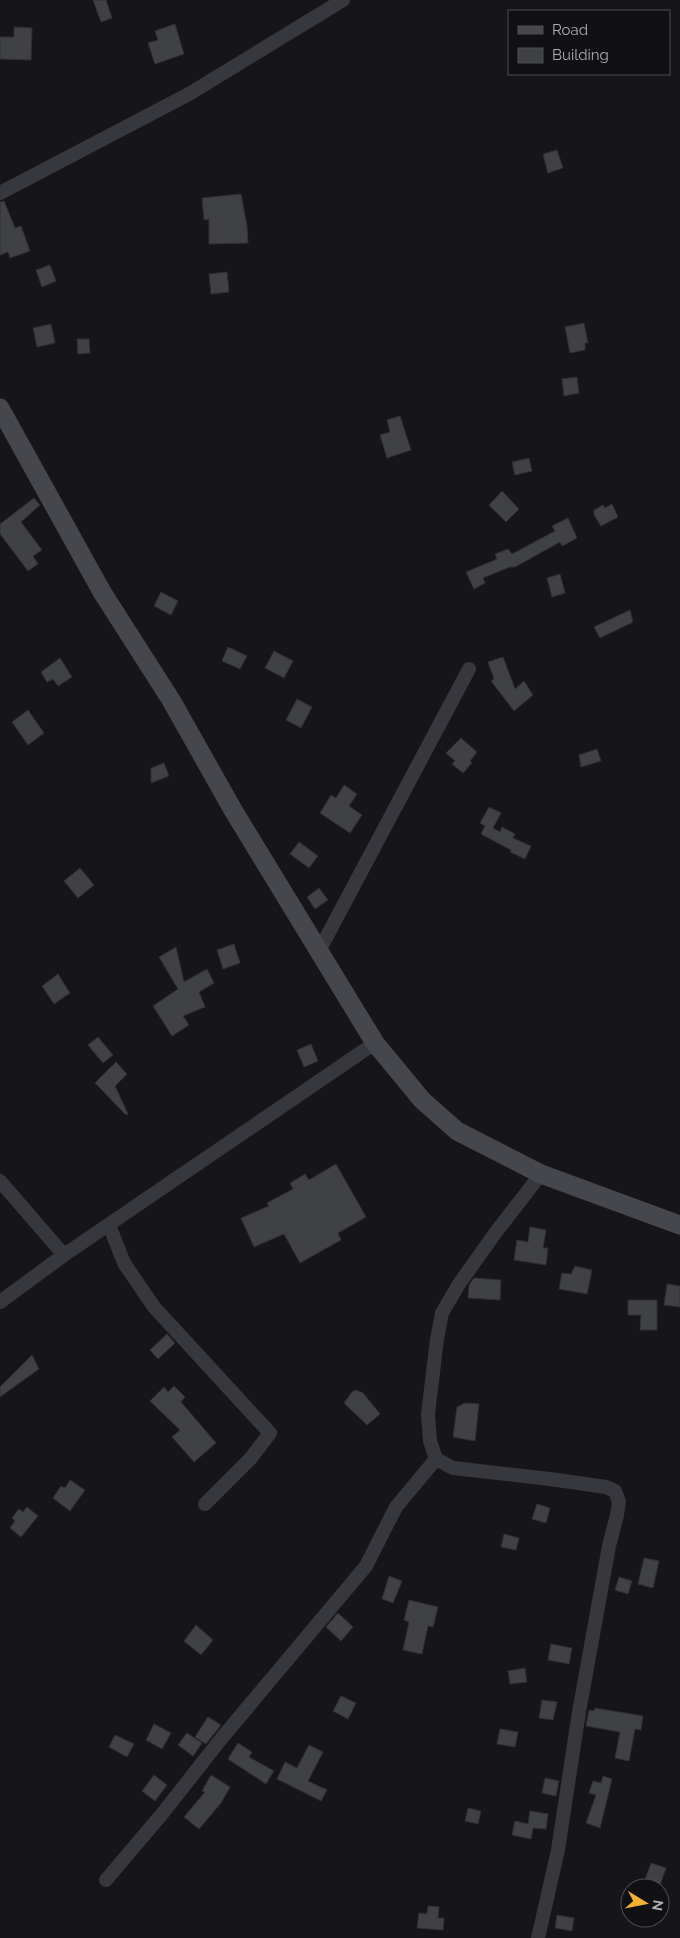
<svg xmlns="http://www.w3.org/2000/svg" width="680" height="1938" font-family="Raleway,sans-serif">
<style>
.building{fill:#404145;stroke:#303034}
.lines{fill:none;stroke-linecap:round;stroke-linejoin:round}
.street{stroke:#37383d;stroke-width:14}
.secondary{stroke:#45474d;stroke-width:19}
</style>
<rect width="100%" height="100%" fill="#161618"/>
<path class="building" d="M93 0H106L112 18 101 22Z
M175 24 184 54 155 64 148 43 158 40 155 31Z
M14 27 32 28 31 60 0 59V37H14Z
M557 150 563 168 548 173 543 154Z
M241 194 247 226 248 243 209 244V219L204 220 202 198Z
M4 201 15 228 21 226 30 251 10 258 8 252 0 255V202Z
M50 265 56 281 42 287 36 270Z
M227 272 229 292 211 294 209 274Z
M584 323 588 343H585V350L570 353 565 327Z
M51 324 55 343 37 347 33 328Z
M77 339H89L90 353 78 354Z
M577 377 579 393 564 396 562 379Z
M400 416 411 450 387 458 380 435 390 432 387 420Z
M529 458 532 471 515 475 512 462Z
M502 491 519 509 506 522 489 505Z
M34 498 40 505 21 522 42 550 33 556 38 564 28 571 0 534V524Z
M612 504 618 517 601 526 594 515V510L603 505 605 508Z
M568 518 577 538 562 546 560 542 515 567H510L483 578 485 583 474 589 466 572 497 559 495 554 508 549 512 554 555 531 552 526Z
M560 574 565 593 552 597 547 578Z
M161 592 178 601 171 615 154 606Z
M630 610 633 622 600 638 594 627Z
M228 647 247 656 240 669 222 661Z
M274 651 293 661 284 678 265 668Z
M503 657 515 689 524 681 533 695 514 711 491 681 494 679 488 662Z
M60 658 72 677 58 686 53 679 47 682 41 672Z
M297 699 312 707 301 728 286 720Z
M28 710 44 733 28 745 12 722Z
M461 738 477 752 470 761 472 763 463 773 452 764 455 761 446 753Z
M597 749 601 761 581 767 579 755Z
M164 763 169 776 151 783V768Z
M344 785 357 794 349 806 362 815 350 833 320 813 331 795 336 798Z
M489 807 501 813 493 828 500 832 502 827 515 834 513 838 531 846 525 859 510 852 511 850 481 834 485 826 480 823Z
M299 842 318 856 309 868 290 854Z
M80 868 94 885 78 898 64 881Z
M319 888 328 900 315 909 307 897Z
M234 944 240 963 223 969 217 950Z
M176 947 184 982 207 969 214 983 199 992 205 1007 183 1016 189 1025 172 1036 153 1006 178 989 159 957Z
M58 974 70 993 54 1004 42 986Z
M98 1037 113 1055 103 1063 88 1045Z
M311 1044 318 1061 304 1067 297 1050Z
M116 1062 127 1074 115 1086 128 1114 126 1115 95 1083Z
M336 1164 366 1217 338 1233 341 1240 300 1263 284 1234 254 1247 241 1218 269 1206 267 1203 293 1189 290 1183 305 1174 309 1180Z
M530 1227 546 1230 543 1248H548L546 1265 514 1260 517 1240 528 1242Z
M575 1266 592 1270 587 1294 559 1289 562 1273 571 1274Z
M474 1278 501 1280 500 1300 468 1298 469 1285Z
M667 1284 680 1286V1307L664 1305Z
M628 1300H657V1330H640L641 1315H628Z
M167 1334 175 1343 158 1359 150 1350Z
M32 1355 39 1369 0 1397V1387Z
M174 1386 185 1397 181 1402 216 1443 194 1462 172 1437 180 1430 150 1401 164 1387 168 1392Z
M356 1390 363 1393 380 1414 367 1425 344 1403 352 1392Z
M465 1403 479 1404 475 1441 453 1437 457 1407Z
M70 1480 85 1490 70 1511 53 1498 61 1486 65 1488Z
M537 1504 550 1508 546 1523 532 1519Z
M27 1507 38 1516 21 1537 10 1528 15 1521 12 1518 19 1509 23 1512Z
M504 1534 519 1538 516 1550 501 1547Z
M644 1558 659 1561 653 1588 638 1584Z
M389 1576 402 1581 393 1603 382 1599Z
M619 1577 632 1581 628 1594 615 1590Z
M409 1600 438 1607 433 1627 428 1626 422 1654 403 1650 409 1622 404 1620Z
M338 1613 353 1627 341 1641 326 1627Z
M196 1625 213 1640 201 1655 184 1641Z
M551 1644 572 1648 569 1664 548 1660Z
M525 1668 527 1682 510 1684 508 1671Z
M341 1696 356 1703 348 1719 333 1711Z
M542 1700 557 1702 553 1720 539 1718Z
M595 1708 643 1716 641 1730 635 1729 629 1761 615 1758 620 1732 586 1726 589 1710 594 1711Z
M208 1717 221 1725 206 1744 195 1737Z
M154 1724 171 1733 162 1749 146 1740Z
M500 1729 518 1732 515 1747 497 1744Z
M187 1733 202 1743 193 1756 178 1745Z
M115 1735 134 1744 127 1757 109 1747Z
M238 1743 252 1752 249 1757 274 1771 266 1784 228 1759Z
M309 1745 323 1752 308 1781 327 1790 321 1801 277 1779 285 1762 297 1768Z
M154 1775 167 1785 155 1801 142 1791Z
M211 1775 230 1787 221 1803 199 1829 184 1817 205 1792 202 1791Z
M603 1776 612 1779 600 1828 586 1823 596 1795 589 1793 593 1781 601 1783Z
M545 1778 559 1781 556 1796 542 1793Z
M468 1808 481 1811 478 1824 465 1821Z
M530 1811 548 1814 546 1829 533 1828 531 1839 512 1835 515 1821 528 1824Z
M651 1863 666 1868 659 1888H642Z
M428 1906 439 1907 438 1918H444L443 1930 417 1928 419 1913 427 1914Z
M557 1915 574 1918 572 1931 555 1928Z"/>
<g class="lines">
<path class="street" d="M0 193 189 94 343 0
M319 951 469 669
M0 1181 64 1255
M109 1225 124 1263 154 1307 270 1433 251 1458 205 1504
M0 1302 64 1255 375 1043
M106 1880 162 1814 221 1739 366 1566 396 1507 436 1459
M538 1938 558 1850 579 1712 609 1546 617 1515 619 1502 615 1491 606 1487 550 1479 453 1468 436 1459 430 1441 428 1414 437 1339 442 1313 459 1284 496 1232 541 1174"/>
<path class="secondary" d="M0 408 102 592 171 700 233 810 375 1043 422 1100 457 1131 541 1174 680 1225"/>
</g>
<rect x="508" y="10" width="162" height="65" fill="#111113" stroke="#4d4f55"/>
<rect x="518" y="26" width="25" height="8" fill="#45474d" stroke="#4d4f55"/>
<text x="552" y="35" font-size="15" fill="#a8adb8">Road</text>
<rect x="518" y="48" width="25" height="15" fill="#404145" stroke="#4d4f55"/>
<text x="552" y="60" font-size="15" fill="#a8adb8">Building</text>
<g transform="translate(645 1903) rotate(100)"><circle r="24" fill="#111113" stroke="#4d4f55"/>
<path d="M0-4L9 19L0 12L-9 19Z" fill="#f2b134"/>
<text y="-8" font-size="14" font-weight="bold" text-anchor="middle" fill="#a8adb8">N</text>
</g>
</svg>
